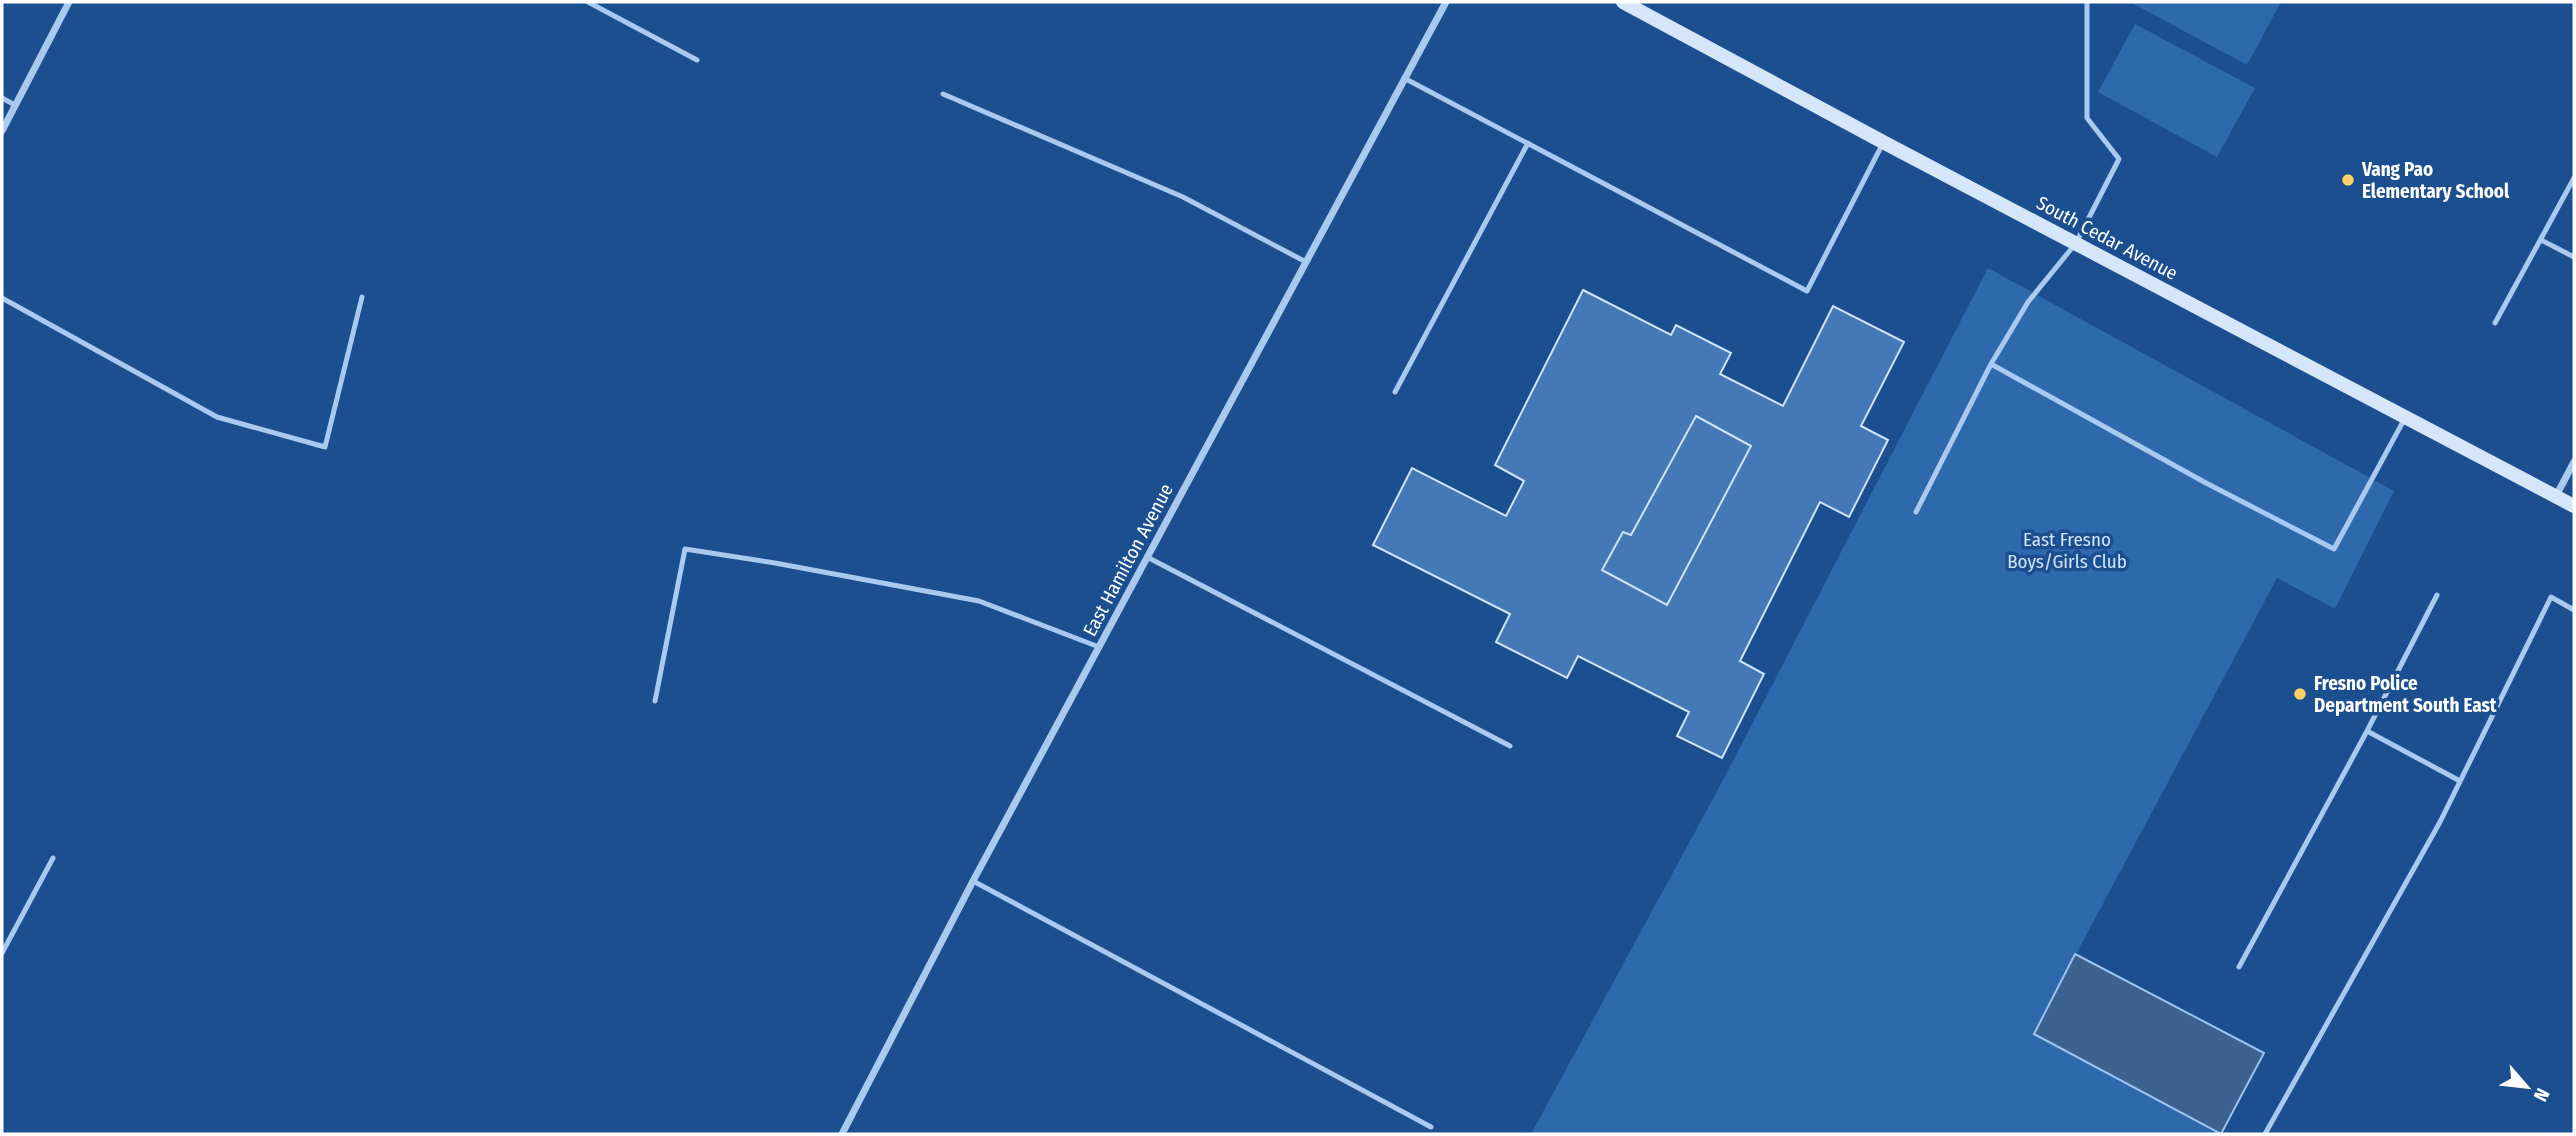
<svg xmlns="http://www.w3.org/2000/svg" width="2576" height="1136" font-family="'Fira Sans Condensed',sans-serif">
<style>
.green{fill:#2e69ad}
.water{fill:#3c6290;stroke:#9cc4f0;stroke-width:2}
.building{fill:#4478b7;stroke:#cfe3fa;stroke-width:2;fill-rule:evenodd}
.lines{fill:none;stroke-linecap:round;stroke-linejoin:round}
.service{stroke:#a9c9ee;stroke-width:5}
.minor{stroke:#a9c9ee;stroke-width:7}
.secondary{stroke:#d6e6fa;stroke-width:14}
.poi-dot{fill:#ffd166;stroke:#1b4f8f;stroke-width:2.5}
.labels{text-anchor:middle;dominant-baseline:central;stroke-width:7;stroke-linejoin:round;paint-order:stroke}
.poi-label{font-size:19px;font-weight:bold;fill:#fff;stroke:#1b4f8f;text-anchor:start}
.street-label{font-size:19px;fill:#fff;stroke:#1b4f8f}
.park-label{font-size:19px;fill:#cfe3fa;stroke:#1b4f8f}
</style>
<rect width="100%" height="100%" fill="#1b4f8f"/>
<path class="green" d="M2130 2H2281L2247 65Z
M2135 24 2255 88 2217 157 2098 92Z
M1988 268 2394 491 2335 609 2277 578 2034 1033 2221 1134H1531L1722 782Z"/>
<path class="water" d="M2075 954 2264 1053 2221 1134 2034 1034Z"/>
<path class="building" d="M1583 290 1671 335 1676 325 1731 353 1720 374 1783 406 1833 306 1904 342 1861 426 1888 440 1849 517 1820 502 1740 661 1764 674 1722 758 1677 736 1689 712 1578 656 1567 678 1496 642 1510 614 1373 545 1412 468 1506 516 1524 481 1495 465ZM1696 416 1751 446 1667 605 1602 570 1623 532 1631 535Z
M1696 416 1751 446 1667 605 1602 570 1623 532 1631 535Z"/>
<g class="lines">
<path class="service" d="M588 2 697 60
M1404 78 1807 291 1882 145
M943 94 1183 197 1306 262
M2 98 15 105
M2541 240 2574 257
M2 298 217 417 325 447 362 297
M2495 323 2574 178
M1991 364 2206 483 2334 549 2405 418
M1395 392 1528 143
M1916 512 1991 364 2028 302 2076 243 2119 159 2087 118V2
M1147 557 1510 746
M655 701 685 549 775 563 979 601 1099 647
M2367 731 2460 781
M973 881 1431 1127
M2 953 53 858
M2239 967 2367 731 2437 595
M2265 1134 2440 822 2551 597 2574 610"/>
<path class="minor" d="M2 131 69 2
M2556 496 2574 462
M842 1134 973 881 1446 2"/>
<path class="secondary" d="M1623 2 1883 142 2574 506"/>
</g>
<g class="poi-dot">
<circle cx="2348" cy="180" r="7"/>
<circle cx="2300" cy="694" r="7"/>
</g>
<g class="labels">
<g class="poi-label">
<text x="2362" y="169">Vang Pao<tspan x="2362" dy="22">Elementary School</tspan></text>
<text x="2314" y="683">Fresno Police<tspan x="2314" dy="22">Department South East</tspan></text>
</g>
<g class="street-label">
<text transform="translate(2107 238) rotate(28)">South Cedar Avenue</text>
<text transform="translate(1128 560) rotate(-62)">East Hamilton Avenue</text>
</g>
<g class="park-label">
<text x="2067" y="539">East Fresno<tspan x="2067" dy="22">Boys/Girls Club</tspan></text>
</g>
</g>
<rect width="2576" height="1136" fill="none" stroke="#ffffff" stroke-width="7"/>
<g transform="translate(2527 1087) rotate(118)" stroke="#1b4f8f" stroke-width="5" paint-order="stroke">
<path d="M0-5L12 26L0 18L-12 26Z" fill="#ffffff"/>
<text y="-10" font-size="19" font-weight="bold" text-anchor="middle" fill="#ffffff">N</text>
</g>
</svg>
